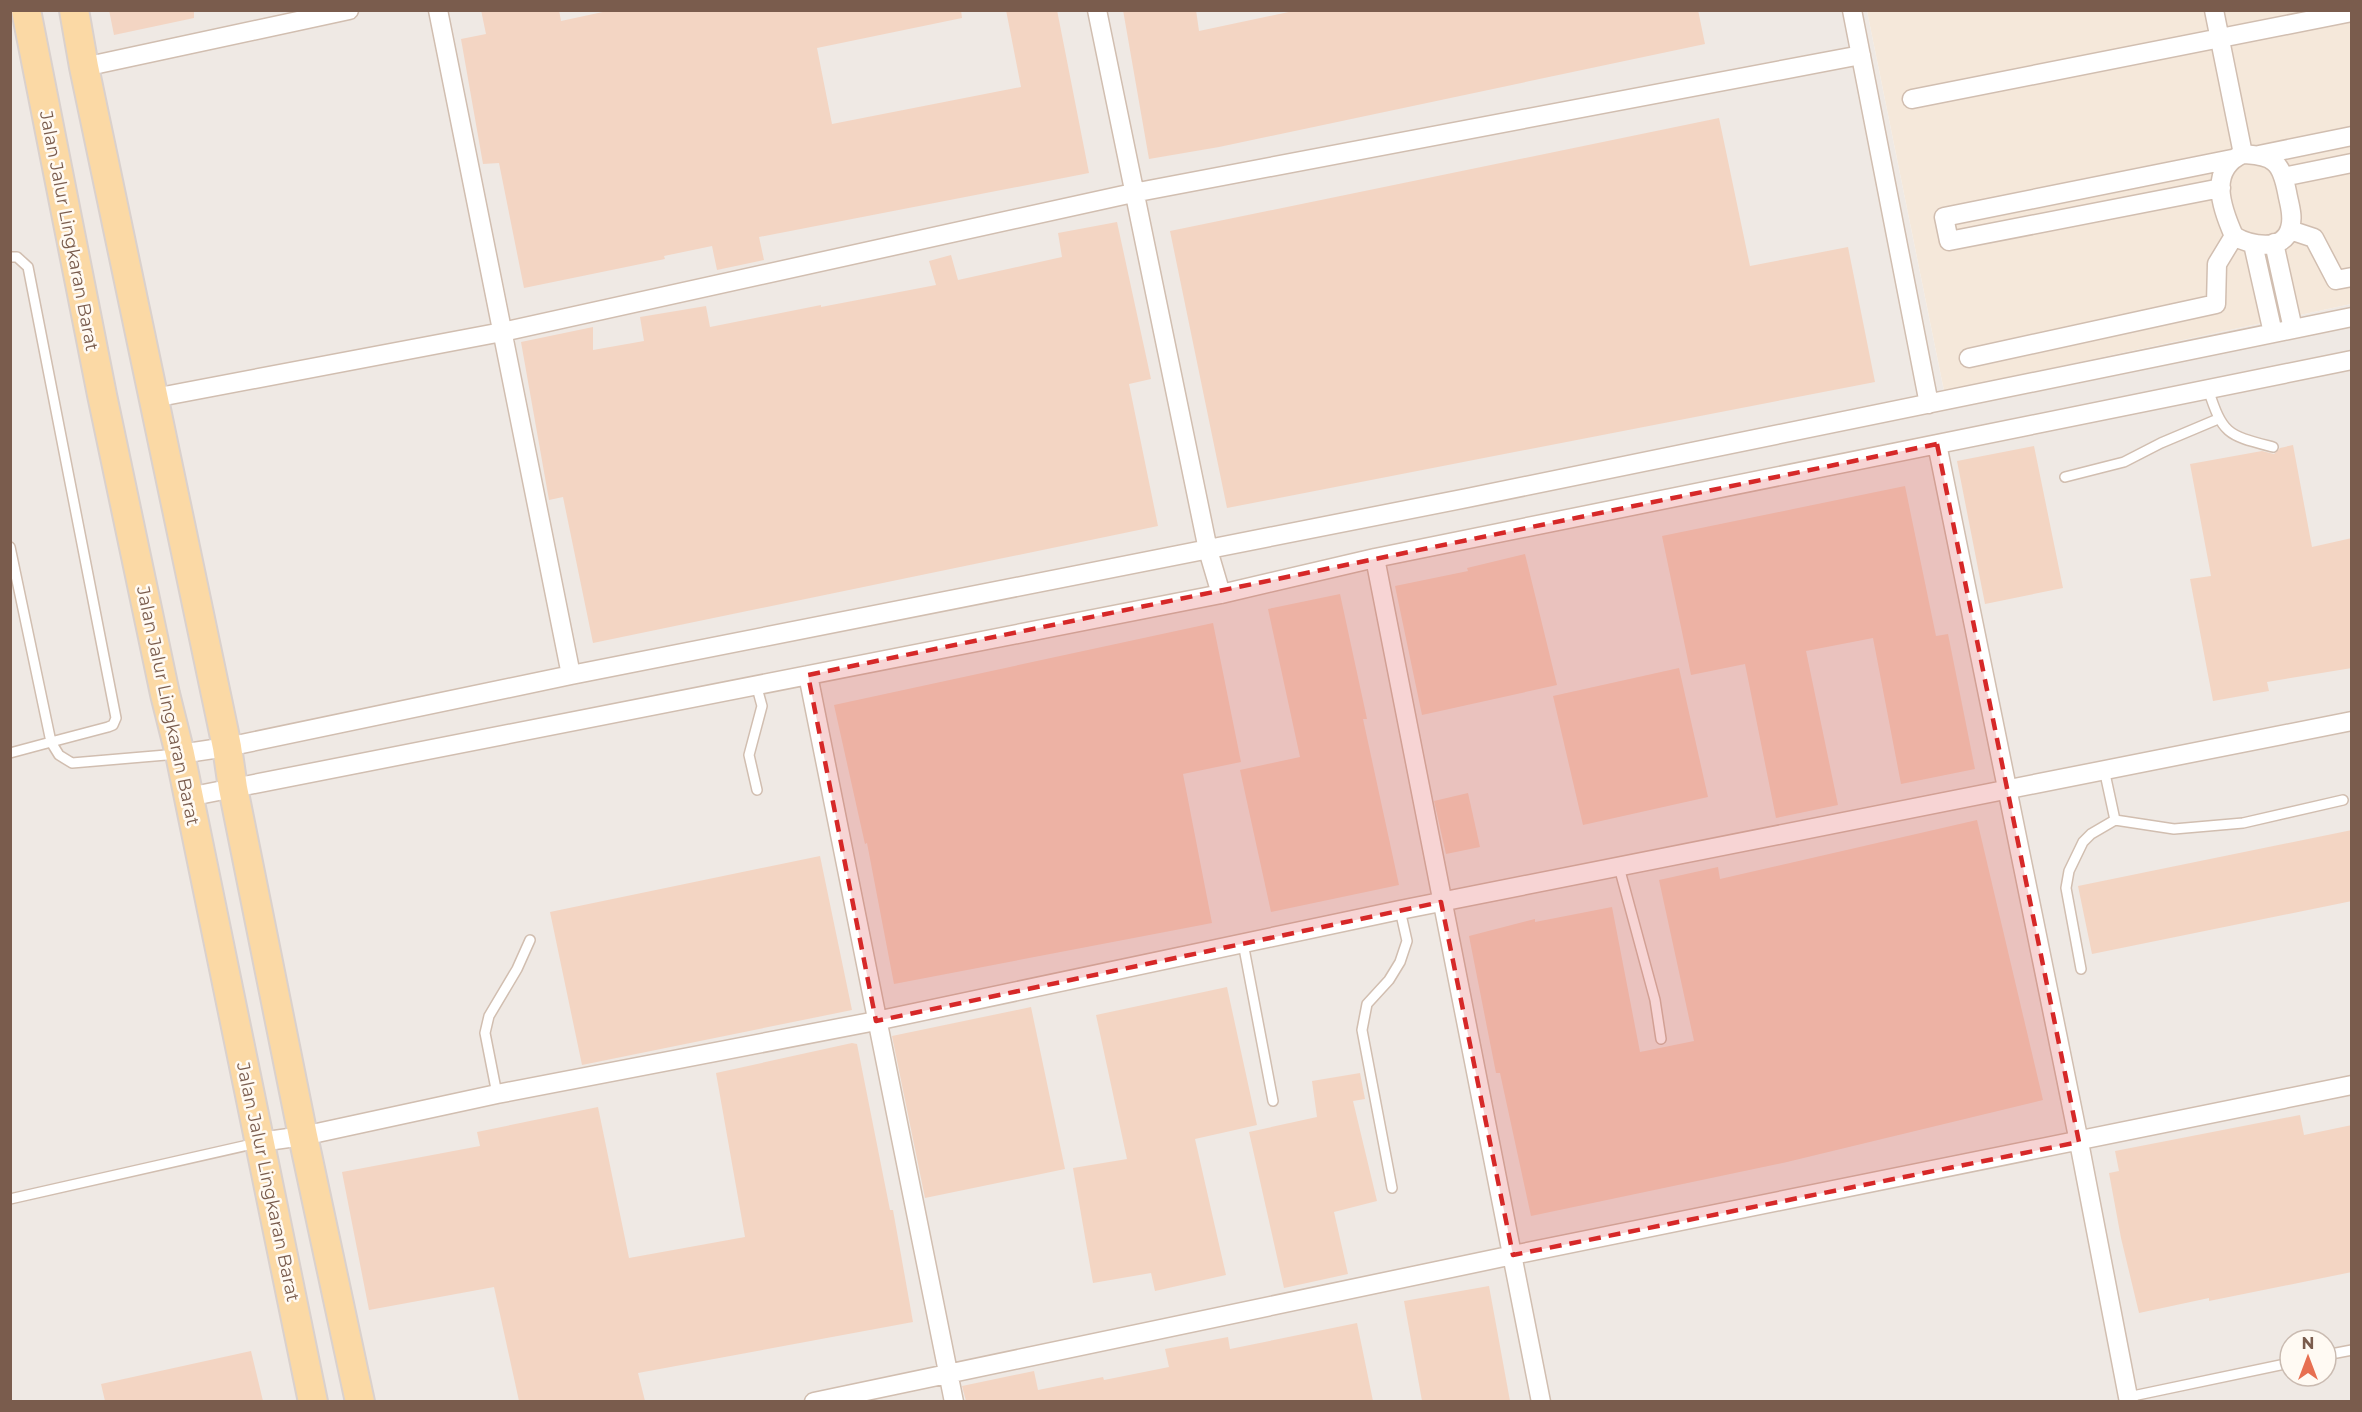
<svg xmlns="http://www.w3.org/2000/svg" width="2362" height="1412" font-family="Montserrat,sans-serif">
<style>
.residential{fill:#f5e8da}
.industrial{fill:#efe9e4;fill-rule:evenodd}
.building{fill:#f3d5c3}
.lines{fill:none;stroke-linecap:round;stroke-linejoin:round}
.lane-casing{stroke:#d1beb0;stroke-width:12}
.street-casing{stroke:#d1beb0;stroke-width:21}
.primary-casing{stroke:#dad1cd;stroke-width:32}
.lane{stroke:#fff;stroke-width:9}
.street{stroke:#fff;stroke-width:18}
.primary{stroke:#fbd9a5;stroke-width:28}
.marked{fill:#d62828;fill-opacity:0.2;stroke:#d62828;stroke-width:4.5;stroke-dasharray:12 8;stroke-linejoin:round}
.labels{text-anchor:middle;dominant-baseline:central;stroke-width:5;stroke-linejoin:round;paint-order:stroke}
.street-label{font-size:18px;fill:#7a5c4d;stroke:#fffaf3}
</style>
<rect width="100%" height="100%" fill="#fdf6ec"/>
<path class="residential" d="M1867 11H2351V304L1944 391Z"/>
<path class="industrial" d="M10 11H1867L1944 391 2351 304V1401H11ZM2290 1340H2326V1376H2290Z"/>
<path class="building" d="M109 10H194V18L114 35Z
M481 10H559L561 21 612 10H961L962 18 817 48 832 124 1021 87 1006 10H1057L1089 173 759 237 764 260 717 270 712 246 664 256 665 259 524 288 499 163 483 164 461 39 486 34Z
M1123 10H1196L1199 31 1298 10H1698L1705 44 1219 147 1149 159Z
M1719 118 1750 266 1848 247 1875 382 1227 508 1170 231Z
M1117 222 1151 379 1129 384 1158 526 593 643 563 497 549 500 521 342 593 327V350L644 341 640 317 706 306 710 327 821 305V307L936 285 929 261 951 255 958 280 1062 257 1058 233Z
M2293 445 2312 547 2352 538V668L2267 682 2269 691 2213 701 2190 579 2211 576 2190 464 2262 451 2274 454 2280 448Z
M2034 446 2063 588 1985 604 1957 461Z
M1905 486 1936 636 1948 634 1975 769 1901 784 1873 638 1806 651 1838 805 1776 818 1745 664 1691 675 1662 536Z
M1525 554 1557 685 1422 715 1395 586 1468 571 1467 568Z
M1340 594 1367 719H1363L1399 885 1271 912 1240 770 1300 757 1268 609Z
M1213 623 1241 762 1183 774 1212 923 894 984 867 843 865 844 834 705Z
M1679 668 1708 797 1583 825 1553 696Z
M1468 793 1480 847 1446 854 1434 801Z
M1977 820 2043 1100 1787 1162 1531 1216 1500 1073H1496L1469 936 1535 919V922L1612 907 1640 1052 1694 1041 1659 880 1718 867 1720 879Z
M2352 830V901L2092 954 2078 886Z
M820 856 852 1010 582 1065 550 912Z
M1227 987 1257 1125 1195 1139 1226 1275 1155 1291 1151 1273 1093 1283 1073 1168 1127 1159 1096 1015Z
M1031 1007 1065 1169 925 1198 892 1036Z
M852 1043 857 1044 890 1210H893L913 1322 638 1373 645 1401H519L494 1287 369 1310 342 1172 480 1146 477 1132 598 1107 629 1258 745 1237 716 1073Z
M1360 1073 1365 1099 1353 1101 1377 1201 1334 1212 1348 1274 1284 1288 1249 1132 1317 1117 1312 1081Z
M2300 1115 2304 1135 2352 1125V1272L2209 1301V1298L2139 1313 2121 1238 2109 1173 2119 1171 2115 1151Z
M1489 1286 1510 1401H1422L1404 1301Z
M1357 1323 1373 1401H966L962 1386 1034 1371 1038 1390 1103 1377 1104 1380 1169 1367 1165 1349 1228 1337 1230 1349Z
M251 1351 263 1401H105L101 1384Z"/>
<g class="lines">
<defs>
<path id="lane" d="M10 257H17L28 267 116 718 113 725 108 727 51 742 59 755 72 763 178 754
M2208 389C2223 435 2227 435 2273 447
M2065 477 2124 462 2161 443 2218 419
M10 547 51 742 10 753
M756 684 762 706 749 755 757 790
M2104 769 2115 820 2174 829 2243 823 2343 800
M1619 867 1655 1000 1661 1039
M1243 943 1273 1101
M2081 969 2066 888 2069 871 2083 842 2091 834 2115 820
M497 1094 485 1033 489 1016 517 969 530 940
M1392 1188 1362 1030 1367 1004 1389 980 1400 962 1407 941 1400 910
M10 1199 257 1143
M2326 1355 2352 1350
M2128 1397 2290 1363"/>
<path id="street" d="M438 10 571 675
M1097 10 1208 550 1221 594
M1852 10 1929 404
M2214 10 2243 154
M84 67 349 10
M1912 99 2352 12
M2243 154C2253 155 2266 155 2274 162 2282 168 2285 182 2287 192 2289 204 2294 216 2290 228 2284 253 2249 245 2234 236 2222 209 2207 169 2243 154Z
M2259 155 2352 136
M2283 177 2352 163
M2221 188 1949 241 1944 217 2232 159
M2290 230 2314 238 2336 280 2352 277
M2274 243 2293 329
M2253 244 2273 333
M1969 358 2216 304 2217 264 2234 236
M154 398 502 332 1133 193 1861 55
M1937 444 2079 1142 2129 1402
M1375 558 1541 1402
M808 675 954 1402
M180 754 227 747 571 675 1467 498 2352 317
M188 797 1221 594 1375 558 2352 360
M260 1142 303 1136 497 1094 876 1021 1400 910 2352 721
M814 1402 1513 1255 2352 1085"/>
<path id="primary" d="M26 10 102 395 165 694 180 754 313 1402
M74 10 84 67 227 747 233 788 303 1136 360 1402"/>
</defs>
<use href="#lane" class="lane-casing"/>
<use href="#street" class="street-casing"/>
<use href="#primary" class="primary-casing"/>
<use href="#lane" class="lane"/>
<use href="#street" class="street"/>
<use href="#primary" class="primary"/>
</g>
<path class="marked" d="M1937 444 2079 1142 1513 1255 1441 902 876 1021 808 675Z"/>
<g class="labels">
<g class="street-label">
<text transform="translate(69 231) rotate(79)">Jalan Jalur Lingkaran Barat</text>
<text transform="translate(168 706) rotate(78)">Jalan Jalur Lingkaran Barat</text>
<text transform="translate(268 1182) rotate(78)">Jalan Jalur Lingkaran Barat</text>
</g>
</g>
<rect width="2362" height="1412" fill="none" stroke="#7a5c4d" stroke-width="24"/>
<g transform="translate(2308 1358)"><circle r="28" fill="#fffaf3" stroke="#cabbb1" stroke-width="1.5"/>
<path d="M0-4.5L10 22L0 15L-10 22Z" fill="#e76f51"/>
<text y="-9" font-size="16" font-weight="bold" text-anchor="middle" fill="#7a5c4d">N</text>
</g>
</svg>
